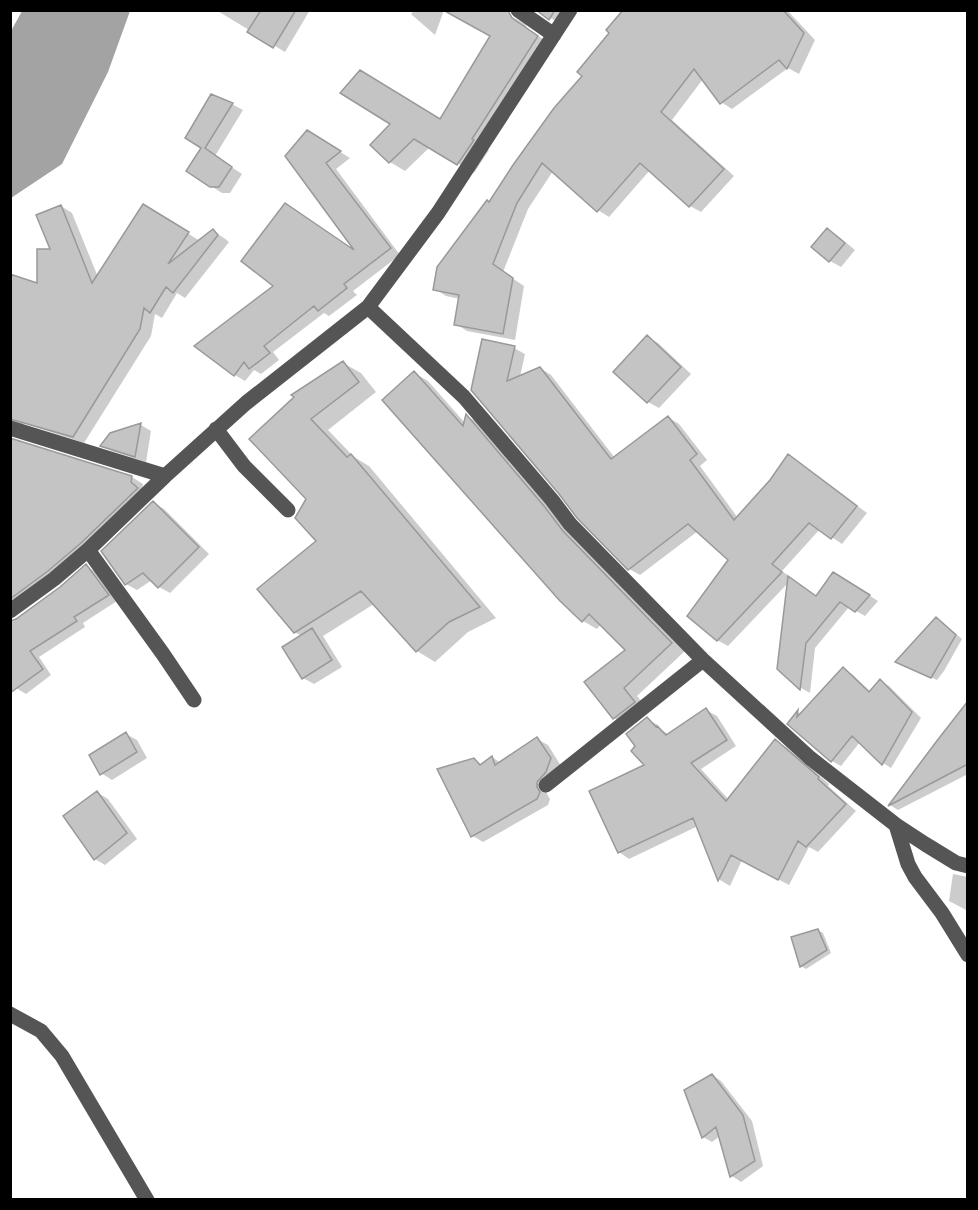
<svg xmlns="http://www.w3.org/2000/svg" width="978" height="1210" font-family="'Work Sans',sans-serif">
<style>
.water{fill:#a3a3a3}
.shadow{fill:#0003}
.building{fill:#c4c4c4;stroke:#999;stroke-width:1.5}
.lines{fill:none;stroke-linecap:round;stroke-linejoin:round}
.minor{stroke:#555;stroke-width:15}
</style>
<rect width="100%" height="100%" fill="#fff"/>
<path class="water" d="M22 11H130L108 72 62 164 11 198V31Z"/>
<path class="shadow" d="M216 10H310L285 52Z
M415 10H444L435 35 411 14Z
M538 10H570L560 24Z
M625 10H787L815 40 799 74 788 68 732 109 721 102 703 79 672 120 734 176 701 212 690 206 650 170 609 217 598 210 553 171 528 209 503 272 524 286 515 340 467 331 456 324 460 299 446 296 435 289 490 203 584 76Z
M509 15 525 24 528 29 553 46 487 149 489 150 474 173 430 147 405 171 390 162 372 145 445 127Z
M232 104 243 110 215 156 242 174 230 193H222L211 186 203 148Z
M318 138 350 158 336 169 400 255 353 291 357 295 329 316 324 313 273 352 279 360 261 374 254 370 245 381 235 375 196 346 358 253 287 156Z
M61 206 72 213 98 277 154 212 200 241 213 231 224 238 229 242 185 298 177 293 162 318 155 314 151 336 84 443 26 424H19L12 431V438L13 441 132 477 143 484 142 490 149 495 10 604V275L38 285 52 251Z
M827 230 838 236 855 250 841 267 830 261Z
M647 337 658 343 691 374 659 408 648 402 615 371Z
M514 348 525 354 520 377 540 368 551 375 615 458 668 417 679 424 707 460 700 466 738 518 771 481 789 456 799 462 867 513 842 544 820 529 782 571 817 597 843 579 878 601 865 616 849 607 815 648 810 693 801 688 778 669 789 582 728 646 717 640 730 560 698 531 640 575 629 569 473 390Z
M343 363 361 373 376 392 328 430 354 457 369 466 496 618 468 632 435 662 417 651 374 604 323 636 342 667 314 684 303 678 302 636 294 632 318 541 308 498 251 439Z
M414 373 428 381 465 423 467 416 480 424 685 651 637 696 648 710 628 726 614 718 627 650 601 624 597 629 583 621 561 600Z
M141 425 151 431 146 462 112 451 102 445 111 434Z
M154 503 164 509 209 554 170 593 159 587 152 580 137 590 126 584Z
M86 566 96 572 117 601 83 623 85 627 39 657 51 675 26 694 16 688 10 680 51 601Z
M936 619 943 623 962 639 944 671 937 680 903 665Z
M843 669 852 674 871 692 880 681 889 686 921 718 891 768 883 763 860 742 841 766 832 761 789 723 798 712 801 714Z
M968 703V774L898 810 890 805Z
M706 710 717 716 736 746 701 769 729 800 775 741 786 747 829 784 828 786 856 811 818 852 809 847 789 885 742 860 730 886 720 880 698 826 629 859 619 852 646 765 647 719 658 725 662 730 669 735Z
M126 734 137 740 147 758 112 780 101 773Z
M537 739 548 745 561 766 547 788V794L550 799 548 805 483 842 473 836 439 770 474 760 483 765 492 757 501 763Z
M98 793 108 799 137 839 105 865 95 859Z
M953 874 968 877V911L949 901Z
M818 930 823 933 831 953 806 969 801 966Z
M712 1075 721 1081 752 1121 763 1166 741 1182 732 1176 720 1136 712 1142 703 1137Z"/>
<path class="building" d="M261 10H296L273 48 247 32Z
M443 10H508L512 18 538 36 472 139 474 140 457 165 414 139 389 163 370 145 390 124 340 93 360 70 440 119 490 36Z
M536 10H555L549 20Z
M623 10H783L804 33 787 69 779 60 720 104 694 69 661 112 724 169 689 207 640 163 597 212 542 163 517 203 493 264 513 278 503 334 454 325 459 295 433 290 437 267 487 200 489 202 513 165 554 108 582 76 577 72 609 33 606 30Z
M211 94 233 103 205 148 232 167 219 187H210L186 171 201 148 185 138Z
M307 130 341 151 326 163 391 248 344 284 347 288 318 311 314 306 264 346 270 353 249 369 244 362 234 376 194 346 273 286 241 261 285 203 354 250 285 156Z
M143 204 189 232 168 264 213 229 218 235 173 293 166 287 150 313 144 308 140 329 73 437 10 419V274L37 283V249H50L36 215 61 205 92 283Z
M827 228 845 243 829 262 811 247Z
M647 335 681 367 647 403 613 372Z
M482 339 515 346 507 381 540 367 611 459 668 416 697 454 690 460 734 520 770 480 788 454 857 506 831 539 809 523 772 564 782 572 717 641 687 616 728 560 688 524 628 570 577 518 559 494 471 390Z
M343 361 359 382 311 419 347 457 351 454 480 607 449 622 416 652 361 591 294 633 257 589 316 541 295 518 306 499 249 439 294 397 291 395Z
M414 371 463 426 466 414 544 506 563 531 672 643 624 688 635 702 613 719 584 682 625 650 589 614 582 622 560 601 382 400Z
M141 423 135 457 100 446 110 433Z
M10 438 132 476 131 482 138 488 81 543 48 571 10 599Z
M153 501 199 547 158 588 143 573 125 585 101 551Z
M86 564 109 595 74 617 77 621 30 651 43 669 10 693V621L16 619 60 587Z
M833 572 870 595 855 612 840 602 806 643 800 690 777 669 788 576 816 596Z
M936 617 956 635 931 678 895 662Z
M312 628 332 660 302 679 282 647Z
M843 667 869 692 880 679 912 712 882 765 852 736 831 762 787 724 798 710 797 717Z
M968 701V764L888 806 936 742Z
M706 708 727 740 691 763 726 801 775 739 819 777 818 779 846 804 806 847 798 841 778 880 731 855 718 881 693 818 618 853 589 791 644 765 631 751 635 746 626 734 647 717 656 727 657 726 666 735Z
M126 732 137 752 100 775 89 755Z
M537 737 551 758 546 772 537 782V787L540 792 537 799 471 837 437 769 474 758 480 765 492 756 495 765Z
M97 791 127 833 94 860 63 816Z
M818 929 827 950 800 967 791 937Z
M712 1074 743 1115 755 1161 730 1177 716 1127 702 1138 684 1090Z"/>
<g class="lines">
<path class="minor" d="M518 10 554 35
M368 307 464 397 552 500 570 524 703 660 810 758 896 825 925 844 956 863 968 866
M10 428 165 476
M216 429 244 466 288 510
M88 550 163 654 194 700
M10 611 54 579 88 550 165 476 246 403 368 307 438 213 570 10
M546 785 703 660
M896 825 908 864 915 877 942 913 968 955
M10 1014 41 1031 62 1056 147 1200"/>
</g>
<rect width="978" height="1210" fill="none" stroke="#000000" stroke-width="24"/>
</svg>
